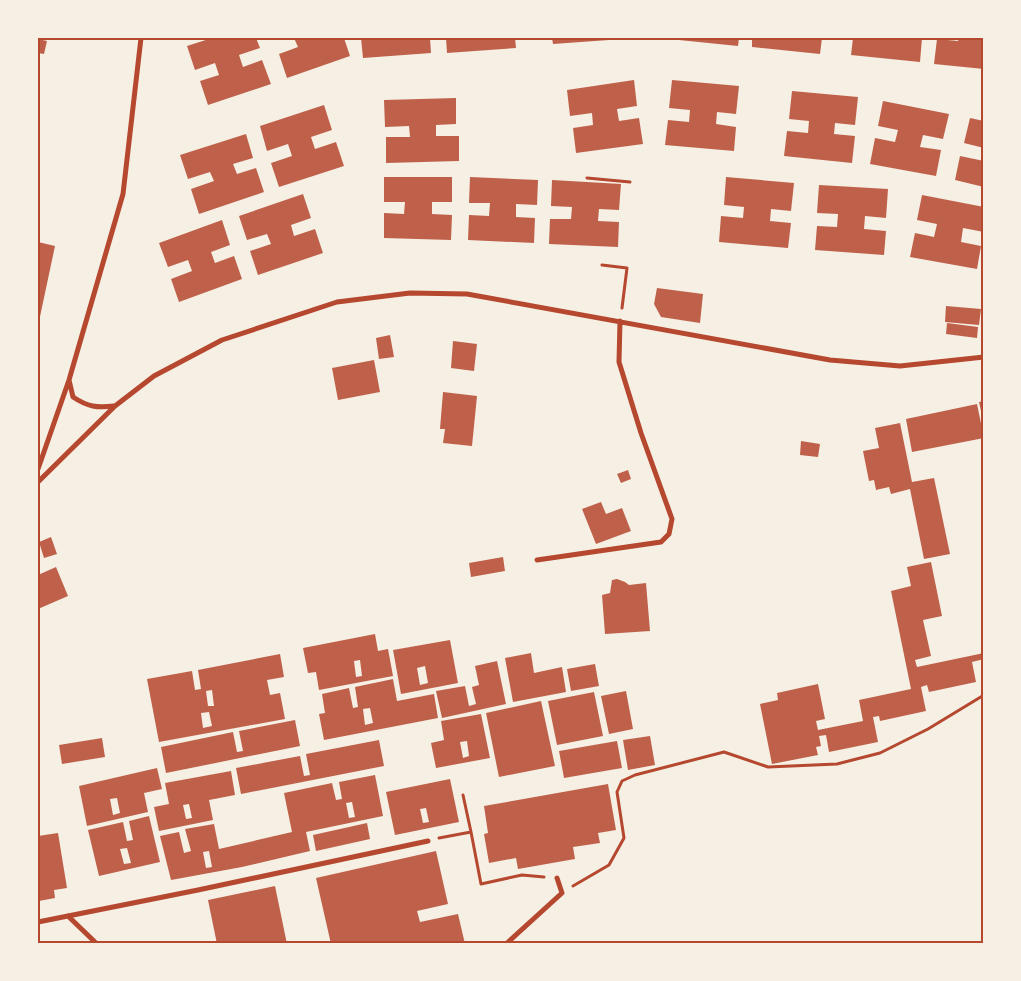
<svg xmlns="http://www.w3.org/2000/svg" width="1021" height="981" font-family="Mulish,sans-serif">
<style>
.building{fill:#bf614a;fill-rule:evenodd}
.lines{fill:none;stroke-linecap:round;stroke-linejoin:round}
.path{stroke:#b5482f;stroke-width:3}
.minor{stroke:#b5482f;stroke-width:5}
.neatline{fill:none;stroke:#b5482f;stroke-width:2}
</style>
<rect width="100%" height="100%" fill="#f6efe4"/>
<path class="building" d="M212 38H256L260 48 239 55 243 67 262 60 271 84 208 105 200 81 219 75 215 63 195 70 187 46Z
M294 38H322L323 39 326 38H344L350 56 287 78 279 54 298 47Z
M361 38H430L431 53 363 58Z
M446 38H515L516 48 447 53Z
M552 38H623V39L553 44Z
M669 38H739L738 46 669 39Z
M752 38H822L820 54 752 47Z
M853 38H922L920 62 851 55Z
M959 38H984V69L934 64 937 39 958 41Z
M38 39 47 41 44 54 38 53Z
M634 80 637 106 617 109 619 121 639 118 643 144 576 153 573 128 593 125 592 113 570 116 567 90Z
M672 80 739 86 736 114 717 112 716 124 736 127 734 151 665 145 668 120 689 122 690 110 669 108Z
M792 91 858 97 855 125 835 123 834 134 855 136 852 163 784 156 787 131 808 133 809 121 789 119Z
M456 98V124L436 125V136H459V161L386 163V137H410L409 126 385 127 384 100Z
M883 101 949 114 943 139 923 135 920 147 941 150 936 176 870 164 875 138 895 142 898 130 878 126Z
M324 105 332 130 311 137 315 149 336 142 344 166 279 187 271 163 292 156 288 144 267 151 260 126Z
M970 118 984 121V148L964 143Z
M246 134 253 158 233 164 237 174 256 168 264 192 199 214 191 189 214 181 210 172 188 179 180 155Z
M960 156 984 161V187L955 180Z
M384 177H452V202H432V214L452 215 451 240 384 238V213L404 214 405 202H384Z
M470 177 538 180 537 205 516 204V217L535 218 534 243 468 240 469 215 489 216 490 203H469Z
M726 177 794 183 791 211 771 209 770 221 791 223 788 248 719 242 721 216 743 218 744 207 724 205Z
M552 180 621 184 619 210 599 209 598 221 619 222 618 247 549 244 550 219H571L572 207 551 206Z
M819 185 888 189 886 218 865 216 864 229 886 231 884 255 815 250 817 226 837 227 838 214 817 213Z
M303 194 311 218 291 225 294 236 315 229 323 253 258 275 250 251 271 244 267 234 247 240 239 216Z
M922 195 984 207V232L963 228 961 242 981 246 977 269 910 257 915 233 934 237 937 224 917 220Z
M222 220 230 245 211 252 215 263 234 256 242 279 179 302 171 279 192 271 188 260 168 267 159 243Z
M38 242 55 246 38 326Z
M657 288 703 294 700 323 661 317 654 304Z
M946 306 981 309 979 325 945 322Z
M947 323 978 327 977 338 946 334Z
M390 335 394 357 379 359 376 338Z
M453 341 477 344 474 371 451 368Z
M374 360 380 392 338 400 332 368Z
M443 392 477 396 472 446 443 443 445 429H440Z
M984 401V420H983L979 402Z
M977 404 984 438 912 452 906 419Z
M900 423 912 482 934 478 950 554 924 559 910 489 891 494 889 487 876 490 874 480 869 481 863 451 879 448 875 428Z
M801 441 820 444 818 457 800 455Z
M628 470 631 479 621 483 617 474Z
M601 502 606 514 622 508 631 531 596 544 582 509Z
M51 537 57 554 44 558 39 542Z
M503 557 505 571 471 577 469 563Z
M931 562 942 616 923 620 931 656 915 660 917 667 984 653V659L972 662 976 682 929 692 927 685 921 687 926 711 880 721 879 716 873 717 878 742 829 752 826 735 819 736 821 746 816 747 818 755 772 764 760 704 778 700 777 693 818 684 825 719 816 721 818 730 863 721 859 700 911 689 891 591 911 586 907 567Z
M56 567 68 596 38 609V575Z
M617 579 625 582 629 585 646 583 650 631 605 634 602 595 610 593 612 580Z
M375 634 378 651 388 649 393 676 319 690 316 672 308 673 303 648ZM360 660 362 676 356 677 354 661Z
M450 640 458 683 401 694 393 650ZM425 666 428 683 420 685 417 668Z
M531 653 534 673 562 667 566 692 513 702 505 658Z
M280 654 284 677 267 680 270 695 280 693 285 719 159 742 147 679 192 671 195 690 201 689 198 670ZM212 690 214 706H208L206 691ZM209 712 212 726 203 728 201 713Z
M497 661 506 704 442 718 436 691 465 686 469 706 476 704 472 687 479 685 475 666Z
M595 664 599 686 571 691 567 669Z
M393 679 397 701 434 694 438 718 324 740 319 714 325 713 322 694 349 688 353 708 358 707 355 687ZM370 708 373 723 365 725 363 709Z
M626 691 633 729 609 734 601 696Z
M594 692 603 736 557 745 548 701Z
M541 701 555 766 499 777 486 713Z
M481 714 490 758 436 768 431 743 444 740 441 721ZM467 741 469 756 463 758 460 742Z
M295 720 300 746 166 773 161 747 233 732 237 752 243 751 239 731Z
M650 736 655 765 628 770 623 740Z
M102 738 105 757 62 764 59 745Z
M379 740 384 766 241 794 236 768 300 756 304 776 310 775 306 754Z
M617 741 622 768 564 778 559 751Z
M157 768 162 789 144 793 148 812 87 826 79 786ZM117 798 120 813 113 815 110 799Z
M231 771 235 795 209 800 213 820 159 831 154 807 169 804 165 783ZM189 804 192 818 186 819 183 805Z
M375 775 383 816 306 832 310 851 242 867 171 880 160 836 179 832 184 853 191 851 185 829 214 824 219 849 292 832 284 793 332 783 336 800 342 799 339 782ZM352 802 355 817 349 818 346 803ZM209 851 212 867 206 868 203 852Z
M450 779 459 822 395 835 386 792ZM426 808 429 822 423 823 420 809Z
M608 784 616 830 598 833 600 843 573 847 575 859 518 869 516 858 489 863 484 834 488 833 484 806Z
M149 816 160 862 99 876 88 830 123 822 127 841 133 840 129 821ZM127 848 131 863 124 864 120 849Z
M367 823 370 839 316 851 313 835Z
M58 833 67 888 54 890 55 898 39 901 38 894V836Z
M436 851 448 904 417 911 420 922 458 914 465 944H331L316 878Z
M275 886 287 944H217L208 900Z"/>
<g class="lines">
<path class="path" d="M587 178 630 182
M602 265 627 268 622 308
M463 795 471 832
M439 838 471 832 481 884 522 875 544 877
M573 886 609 865 624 838 617 792 622 781 635 775 724 752 768 767 837 764 880 753 928 729 984 695"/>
<path class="minor" d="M69 380 73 397C88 407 97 408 114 406
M38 469 69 380 123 194 141 38
M38 482 115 406 154 376 222 340 337 302 410 293 467 294 830 360 900 366 984 357
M537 560 661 542 669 534 672 519 641 433 619 362 620 321
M68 916 97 944
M38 922 198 890 428 841
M506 944 562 893 557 878"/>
</g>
<rect width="1021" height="981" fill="none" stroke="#f6efe4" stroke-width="78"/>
<rect x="39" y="39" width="943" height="903" class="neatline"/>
</svg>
